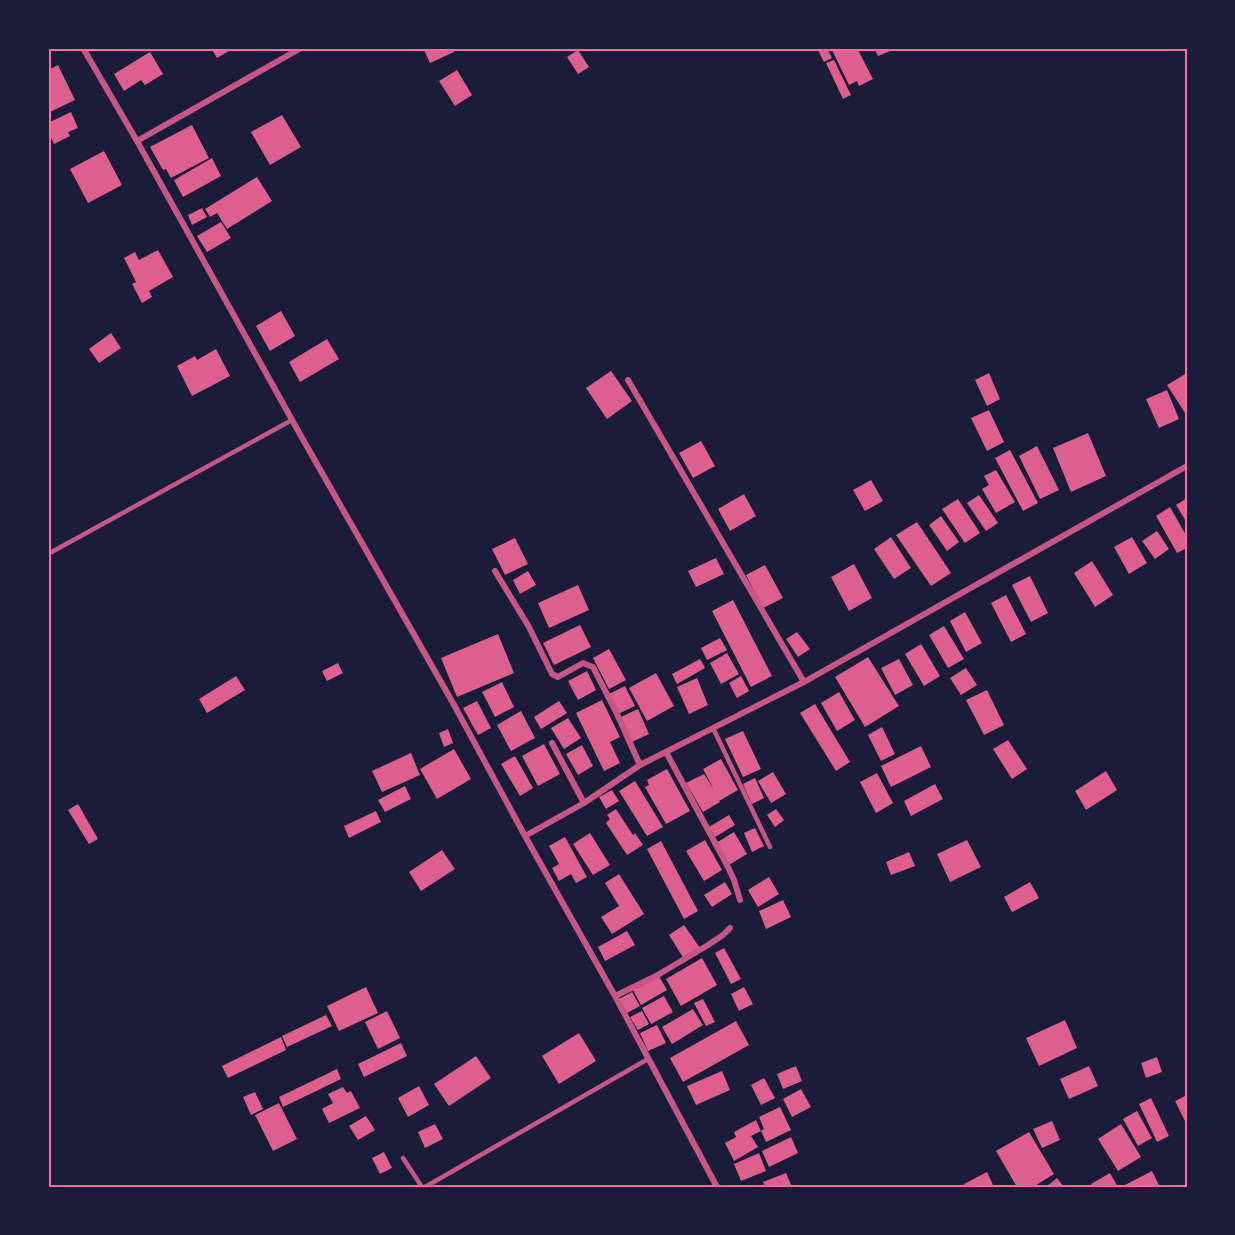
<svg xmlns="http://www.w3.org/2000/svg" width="1235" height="1235" font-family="Mulish,sans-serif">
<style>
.building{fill:#dd5f8e}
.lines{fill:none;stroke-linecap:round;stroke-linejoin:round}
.service{stroke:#c65784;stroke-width:4.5}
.minor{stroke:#c65784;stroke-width:6}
.neatline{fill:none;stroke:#ff6b9d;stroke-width:2}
</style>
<rect width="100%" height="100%" fill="#1b1b3a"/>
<path class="building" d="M211 48H234L217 58Z
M423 48H452L454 52 430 63Z
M822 48H827L832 58 824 62 818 50Z
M831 48H863L858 50 873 79 859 86 857 81 849 85Z
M874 48H898L878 56Z
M578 50 589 67 578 74 567 57Z
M150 52 163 74 145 85 141 80 124 91 114 74Z
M834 60 851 95 843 99 826 63Z
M58 65 75 100 48 113V70Z
M457 70 472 95 455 106 439 81Z
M71 112 78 128 68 132 70 136 54 144 48 131V123Z
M282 115 301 147 270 165 251 132Z
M192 125 209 158 171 178 166 169 163 170 150 147Z
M104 151 122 185 88 203 70 169Z
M212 158 221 176 183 197 174 180Z
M257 177 272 201 227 229 217 213 210 217 205 209Z
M202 208 207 217 192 225 188 215Z
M221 222 231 238 207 252 197 236Z
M158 250 173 277 149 291 152 297 142 303 132 284 136 282 124 258 135 252 139 260Z
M281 311 295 336 270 351 256 326Z
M111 333 121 348 99 363 89 349Z
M327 339 339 359 300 382 289 362Z
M216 349 230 376 192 396 177 366 195 356 197 360Z
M611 371 632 401 607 419 586 388Z
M989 373 1000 399 987 406 975 380Z
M1187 373V416L1167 385Z
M1167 390 1179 419 1159 428 1146 399Z
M989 410 1004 442 987 451 971 418Z
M1088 433 1106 476 1071 492 1053 448Z
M701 441 715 466 693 478 679 453Z
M1037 446 1059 490 1040 499 1019 456Z
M1010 450 1038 503 1023 511 995 458Z
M996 470 1015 502 996 513 982 489 989 485 984 476Z
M871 480 883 501 865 511 853 490Z
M744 494 756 516 730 531 718 509Z
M979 495 998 523 986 531 967 503Z
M1187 498V523L1176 505Z
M958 499 980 533 965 543 942 509Z
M1170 507 1187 537V548L1177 553 1156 516Z
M941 516 959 542 947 551 929 525Z
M917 522 951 573 931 586 896 535Z
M1157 531 1169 549 1155 559 1142 541Z
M891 537 911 568 894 579 874 549Z
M1132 537 1147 563 1129 574 1114 547Z
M515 538 528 564 505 575 492 549Z
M716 558 724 574 696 587 688 571Z
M1092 561 1113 595 1095 607 1074 573Z
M854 564 872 598 849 611 831 577Z
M765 565 783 598 763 608 746 575Z
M528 571 536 585 520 594 513 580Z
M1030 576 1048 613 1031 622 1012 585Z
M578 585 589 610 549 628 538 603Z
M1006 595 1026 634 1011 642 991 603Z
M733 600 772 676 751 687 712 611Z
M965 612 982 643 966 652 950 621Z
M580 625 591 647 554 665 543 643Z
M944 626 964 659 948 668 929 635Z
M797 632 810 649 798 657 786 639Z
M498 634 514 673 457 697 441 658Z
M720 638 727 650 707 660 701 648Z
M921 644 940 676 924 686 905 654Z
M609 649 626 680 609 689 593 658Z
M727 653 739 674 721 684 710 663Z
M868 657 899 706 865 727 835 677Z
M700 659 705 668 677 684 672 674Z
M899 659 913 685 895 695 881 668Z
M338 663 343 673 327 681 322 671Z
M966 668 977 685 961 695 950 678Z
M587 671 596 690 578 700 568 681Z
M656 673 674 706 647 721 629 688Z
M236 676 245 690 207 713 199 699Z
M741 676 749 691 737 698 729 683Z
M697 678 708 705 689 714 677 687Z
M502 682 514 707 495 717 482 692Z
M625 686 635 706 618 714 609 694Z
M987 690 1004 725 984 735 966 700Z
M839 692 855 720 837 731 821 703Z
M602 700 620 737 610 742 620 763 604 771 576 713Z
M477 701 491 728 478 735 463 708Z
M559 701 567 713 541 729 534 717Z
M815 704 850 762 836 771 800 713Z
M638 709 649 734 632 742 621 717Z
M521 711 535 738 511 751 497 725Z
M568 718 581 738 564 749 551 728Z
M882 727 895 754 881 761 868 735Z
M448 729 453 743 444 747 439 733Z
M743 731 761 769 743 777 725 739Z
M1008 740 1027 769 1012 779 993 749Z
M544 744 560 774 538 786 522 756Z
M582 745 593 766 578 775 566 754Z
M921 746 931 767 891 787 881 766Z
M454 749 471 779 437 799 420 769Z
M411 753 420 775 382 792 372 771Z
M515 756 533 788 520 796 501 764Z
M721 759 738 790 719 801 720 802 703 812 686 783 704 774 714 790 703 769Z
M667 769 690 811 666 824 645 787 649 785 647 780Z
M1106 771 1117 790 1086 810 1075 791Z
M773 772 786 794 771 803 758 781Z
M877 773 893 803 876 813 860 782Z
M755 778 764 798 752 804 743 784Z
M635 781 663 827 647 836 619 791Z
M935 784 943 799 911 816 904 801Z
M405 786 411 799 385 812 378 800Z
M612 790 619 801 606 809 599 797Z
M78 804 98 839 89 844 68 810Z
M616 809 633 835 635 833 643 845 627 855 606 823 610 819 607 815Z
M776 809 784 820 775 827 767 815Z
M376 811 381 822 349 838 344 826Z
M729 815 735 825 715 837 709 827Z
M755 828 764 846 752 852 744 833Z
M734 832 747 854 729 865 716 843Z
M590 833 610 865 593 875 573 844Z
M565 837 587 877 576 883 571 874 559 881 552 868 559 864 549 846Z
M705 840 722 870 704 881 686 851Z
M967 840 981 867 950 882 937 854Z
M661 841 698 911 684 919 647 849Z
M442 850 455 869 421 891 409 872Z
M909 852 915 866 891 875 886 862Z
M619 874 644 914 612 934 601 917 619 906 605 883Z
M769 877 779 894 758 907 748 890Z
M725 882 732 894 712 907 704 895Z
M1030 882 1039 898 1012 912 1004 897Z
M783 900 791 917 766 929 759 911Z
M684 925 700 948 684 959 669 935Z
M627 931 635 945 605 961 598 947Z
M724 948 741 979 731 984 715 953Z
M702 958 717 985 681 1006 666 979Z
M659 976 667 990 641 1005 633 990Z
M366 987 378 1013 339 1031 327 1006Z
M744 987 753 1004 739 1011 731 994Z
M632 992 640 1006 627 1013 619 999Z
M664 996 673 1012 651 1024 642 1008Z
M703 999 715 1022 706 1026 694 1003Z
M693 1009 703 1025 672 1044 662 1027Z
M387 1011 400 1038 378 1049 365 1022Z
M642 1011 649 1024 638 1030 630 1017Z
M326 1015 332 1026 287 1047 282 1036Z
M1065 1020 1077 1048 1039 1066 1026 1038Z
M736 1021 749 1045 683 1082 670 1058Z
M657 1025 666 1043 648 1051 640 1033Z
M579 1033 596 1061 559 1084 542 1056Z
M281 1037 286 1050 228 1078 222 1066Z
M401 1043 407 1056 364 1077 358 1064Z
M476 1056 491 1078 449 1106 434 1084Z
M1157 1057 1162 1072 1146 1078 1141 1063Z
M796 1066 802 1081 783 1089 777 1074Z
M1089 1066 1098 1086 1069 1099 1060 1079Z
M337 1069 341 1079 283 1107 279 1097Z
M722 1071 730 1090 696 1105 687 1086Z
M764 1078 775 1098 761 1105 751 1085Z
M419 1086 429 1105 408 1117 398 1098Z
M343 1087 347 1093 351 1091 360 1108 329 1123 322 1109 333 1103 328 1094Z
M801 1089 811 1107 792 1117 783 1099Z
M255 1092 263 1109 251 1115 243 1097Z
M1187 1095V1125L1175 1101Z
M1151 1098 1169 1136 1157 1142 1139 1104Z
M279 1103 297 1139 273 1151 255 1115Z
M780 1107 791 1130 766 1142 761 1131 764 1129 759 1117Z
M1137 1111 1152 1138 1138 1146 1123 1119Z
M366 1116 375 1130 358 1140 349 1126Z
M756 1120 761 1131 751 1136 758 1147 734 1161 725 1143 736 1137 734 1132Z
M1052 1121 1060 1140 1042 1148 1033 1129Z
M435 1124 443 1139 425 1148 418 1132Z
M1121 1124 1141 1157 1118 1171 1098 1139Z
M1029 1132 1054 1174 1033 1187H1017L996 1151Z
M791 1137 798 1153 769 1167 762 1151Z
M384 1152 392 1168 380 1174 372 1158Z
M759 1153 766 1171 741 1181 734 1164Z
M1152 1171 1160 1187H1126L1125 1185Z
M987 1172 994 1187H966L964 1184Z
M786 1173 792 1187H765L763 1182Z
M1110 1173 1118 1187H1093L1091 1184Z
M1057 1178 1064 1187H1046Z"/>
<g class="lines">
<path class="service" d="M48 554 292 420
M713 728 770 847
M403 1158 422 1187
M425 1187 648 1059"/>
<path class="minor" d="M83 48 137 141 301 436 453 703 525 836 615 996 717 1187
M137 141 301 48
M628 380 804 682
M495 571 529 627 552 674 558 677 583 663 593 667 617 714 640 765
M552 743 584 803
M666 752 727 865 734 880 740 900
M525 836 584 803 640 765 804 682 1187 466
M615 996 656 976 708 945 723 935 730 928"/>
</g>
<rect width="1235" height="1235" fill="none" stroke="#1b1b3a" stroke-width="99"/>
<rect x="50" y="50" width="1136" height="1136" class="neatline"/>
</svg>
